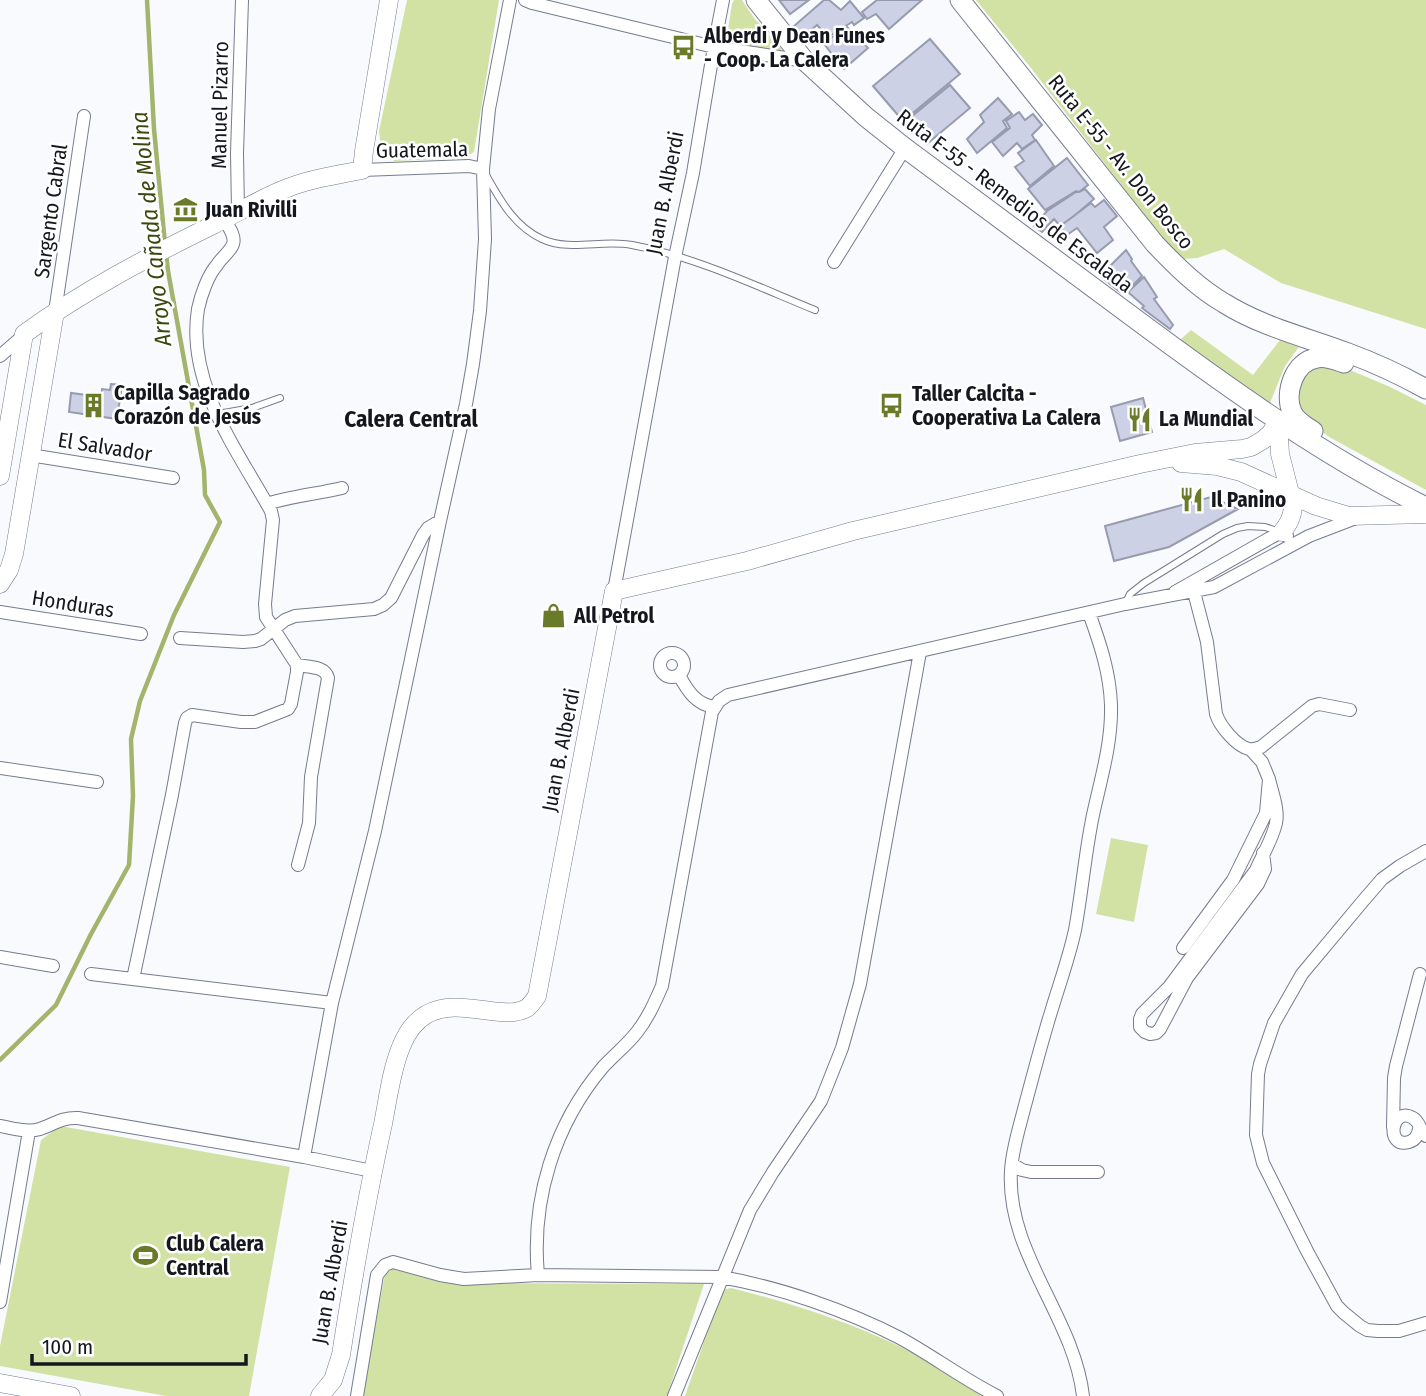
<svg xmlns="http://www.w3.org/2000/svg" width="1426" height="1396" font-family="'Fira Sans Condensed',sans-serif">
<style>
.green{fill:#d2e2a5}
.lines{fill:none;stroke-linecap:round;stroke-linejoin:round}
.stream{stroke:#a3b46c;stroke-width:4.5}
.building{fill:#ccd1e6;stroke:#979baf;stroke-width:2}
.lane-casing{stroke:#777b8e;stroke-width:8}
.street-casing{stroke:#777b8e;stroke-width:14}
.secondary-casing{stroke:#777b8e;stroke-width:19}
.primary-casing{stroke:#777b8e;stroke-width:21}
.lane{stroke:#fff;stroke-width:6}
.street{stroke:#fff;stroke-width:12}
.secondary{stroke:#fff;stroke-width:18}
.primary{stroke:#fff;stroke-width:19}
.labels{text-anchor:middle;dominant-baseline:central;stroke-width:5;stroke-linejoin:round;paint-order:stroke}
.poi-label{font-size:21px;font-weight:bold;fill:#15171e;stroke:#fff;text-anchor:start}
.street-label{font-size:21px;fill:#15171e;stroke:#fff}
.water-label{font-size:23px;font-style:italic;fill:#3c4710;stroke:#fff}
.neighbourhood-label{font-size:23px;font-weight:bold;fill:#15171e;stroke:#fff}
</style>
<rect width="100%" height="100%" fill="#f9fafe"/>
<path class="green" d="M407 0H499L474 152 465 158 394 161 381 147 379 131Z
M734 0H742L754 18 781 48 782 51 781 53 731 45 726 42 732 4Z
M976 0H1426V329L1281 283 1224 249 1197 258 1184 259 1165 242 1031 68Z
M1191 330 1253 375 1280 340 1299 347 1285 366 1270 403 1239 383 1179 341Z
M1338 365 1388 386 1426 405V490L1331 438 1311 425 1296 408C1300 374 1302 367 1338 365Z
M1111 838 1148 845 1134 922 1096 914Z
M60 1126 290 1167 249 1396H166L0 1366V1346L41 1140Z
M393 1269 432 1280 457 1283 704 1284 667 1396H362L385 1274Z
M731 1288C788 1302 846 1321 899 1346 929 1361 958 1380 988 1396H685L722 1290Z"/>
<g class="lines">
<path class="stream" d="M147 0 154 129 165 244
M0 1060 56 1005 91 934 129 865 133 796 131 739 140 701 174 615 220 522 205 495 204 470 168 271 166 253"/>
</g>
<path class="building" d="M779 0H809L790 14Z
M824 0H829L841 10 850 1 864 18 854 25 852 22 828 37 817 25 803 37 794 26Z
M877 0H922L889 29 876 14 867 19 862 12Z
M846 26 868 48 844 69 824 44Z
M930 39 960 74 903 121 873 86Z
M950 85 970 108 927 144 905 122Z
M998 98 1012 114 1003 121 1007 128 977 153 967 139 984 122 980 115Z
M1019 112 1025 120 1033 114 1042 125 1032 135 1035 140 1022 149 1017 143 1003 156 992 142 1010 128 1006 121Z
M1036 140 1054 166 1030 186 1015 167 1024 161 1018 153Z
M1067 158 1088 185 1079 192 1076 191 1045 210 1028 189Z
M1085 189 1094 199 1074 216 1060 226 1054 219 1042 232 1034 226 1047 211 1076 192H1079Z
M1104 200 1117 216 1104 227 1113 240 1097 253 1077 228 1067 235 1059 227 1091 203 1095 207Z
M1126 250 1132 259 1131 261 1142 276 1130 288 1125 284 1120 292 1105 280 1113 273 1108 268Z
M1144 277 1157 297 1154 299 1173 325 1170 329 1142 308 1144 306 1128 292Z
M111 384 122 385 117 419 69 412 71 393 101 397 102 389 110 390Z
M1143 398 1152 432 1120 441 1111 407Z
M1211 497 1238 509 1169 547 1114 561 1105 526Z"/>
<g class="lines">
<defs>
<path id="lane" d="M486 175C500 200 515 227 542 239 570 252 603 239 632 245 696 257 756 286 815 310
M218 414 252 408 280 398
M1125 604 1130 594 1144 583 1223 534 1237 528 1248 526 1265 527 1280 532"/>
<path id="street" d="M525 0 532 3 714 47 805 61
M362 170 469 166 483 169
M238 211 237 153 242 0
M834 262 905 148
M55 312 84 116
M0 356 24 335
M30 455 173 478
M267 504C291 496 317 494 342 488
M614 591 675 257 693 173 714 47 723 0
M1175 592 1270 538 1282 532 1287 536
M1194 592 1207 642 1216 714C1220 726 1236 746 1249 749 1253 750 1257 748 1261 747L1312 706 1319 704 1350 710
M0 612 141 634
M180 638 243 642 255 641 261 639 285 620 295 616 374 609 383 605 391 598 423 535 428 528 440 521
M660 665a12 12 0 1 1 24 0a12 12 0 1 1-24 0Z
M297 665C309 667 325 666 328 678L311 777 309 823 298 865
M679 675C687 690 696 705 715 707
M0 768 97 782
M1426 851 1400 866 1382 879 1363 901 1302 974 1274 1023 1260 1064 1258 1074 1256 1135 1263 1163 1307 1251 1337 1306 1344 1313 1360 1326 1367 1330 1378 1331H1399L1426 1323
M1263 853 1265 869 1258 884 1187 978 1160 1029 1156 1033 1150 1034 1145 1032 1140 1027V1019L1142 1014 1169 987 1256 870C1262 856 1273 838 1276 823 1279 810 1272 792 1269 779
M1183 948 1233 880 1266 813 1269 779 1262 762 1251 750
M0 957 53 966
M91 974 332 1003
M133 979 172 795 185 723 187 718 192 715 241 722H255L288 709 291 704 297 672V665L266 617 265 604 273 520 271 511C237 450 186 383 198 309 201 295 208 275 217 265 221 258 231 251 233 244 236 236 228 226 224 219
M0 1126C13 1128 27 1133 40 1129 54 1124 63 1117 78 1118L304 1157 372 1171
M1393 1127 1394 1078 1396 1066 1420 974
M1419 1129C1418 1135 1416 1140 1409 1142 1385 1149 1391 1105 1413 1118 1420 1122 1420 1131 1426 1136
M304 1157 332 1003 375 831 440 521 466 404 473 364 480 311 485 239 483 169 489 109 510 0
M1012 1164 1022 1170 1031 1172H1098
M538 1275C531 1200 554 1125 603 1067 614 1055 627 1045 637 1032 648 1018 655 1002 662 986L712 712 719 701 728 695 1125 604 1214 587 1309 536 1356 518
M0 1302 29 1131
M357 1396 377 1275 385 1265 393 1262 440 1275 464 1279 538 1275 721 1277C779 1287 848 1311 900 1338 933 1356 963 1379 997 1396
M674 1396 750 1210 773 1172 821 1101 842 1048 860 984 920 652
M1083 1396C1074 1317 1006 1253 1011 1171 1012 1150 1019 1129 1024 1109 1033 1076 1041 1044 1051 1012 1059 985 1069 958 1075 930 1082 892 1085 853 1093 815 1101 778 1112 743 1111 705 1110 673 1100 643 1089 613"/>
<path id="secondary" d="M1278 420 1280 454 1293 505C1293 516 1289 524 1282 532
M1181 463 1217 466 1241 472 1316 506 1349 516 1426 514
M0 476 24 334C83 291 148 257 213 225 239 212 263 197 290 187 312 178 338 175 362 170L364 151 389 0
M0 584 9 570 14 554 55 312
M0 1383 71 1396
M320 1396 333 1380 341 1355C353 1278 366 1201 383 1124 388 1099 391 1071 401 1047 406 1034 415 1021 427 1014 460 996 502 1022 527 1008 531 1005 534 1000 537 996L614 591 747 561 853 531 1140 464 1195 453 1242 449 1251 447 1263 440 1271 433 1278 420"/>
<path id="primary" d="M756 0 805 61 866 117 905 148C986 208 1067 269 1149 329 1237 394 1327 458 1426 507
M960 0 1155 244C1176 266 1198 288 1224 303 1262 327 1306 337 1348 353 1375 363 1401 375 1426 389
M1313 431C1305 426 1296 421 1292 412 1284 393 1294 361 1317 358 1326 356 1335 360 1344 363"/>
</defs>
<use href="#lane" class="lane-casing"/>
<use href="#street" class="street-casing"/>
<use href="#secondary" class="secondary-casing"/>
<use href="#primary" class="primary-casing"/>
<use href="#lane" class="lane"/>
<use href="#street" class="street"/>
<use href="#secondary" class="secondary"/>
<use href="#primary" class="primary"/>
</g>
<defs>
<symbol id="bus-bare" viewBox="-9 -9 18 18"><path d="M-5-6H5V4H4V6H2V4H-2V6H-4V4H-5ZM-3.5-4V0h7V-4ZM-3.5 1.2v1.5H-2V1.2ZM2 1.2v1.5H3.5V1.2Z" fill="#697a28" stroke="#fff" stroke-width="2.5" paint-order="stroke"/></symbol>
<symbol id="museum-bare" viewBox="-9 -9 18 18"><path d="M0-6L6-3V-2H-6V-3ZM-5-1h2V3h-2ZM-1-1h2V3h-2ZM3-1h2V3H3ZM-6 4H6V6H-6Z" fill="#697a28" stroke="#fff" stroke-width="2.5" paint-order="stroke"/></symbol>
<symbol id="building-bare" viewBox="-9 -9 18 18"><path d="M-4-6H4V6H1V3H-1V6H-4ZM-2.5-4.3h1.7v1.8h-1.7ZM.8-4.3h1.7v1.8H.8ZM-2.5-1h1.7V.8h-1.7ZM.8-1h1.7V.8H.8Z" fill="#697a28" stroke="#fff" stroke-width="2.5" paint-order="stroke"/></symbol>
<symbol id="restaurant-bare" viewBox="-9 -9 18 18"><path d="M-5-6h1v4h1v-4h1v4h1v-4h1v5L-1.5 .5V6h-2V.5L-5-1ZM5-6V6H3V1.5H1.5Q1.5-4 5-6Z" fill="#697a28" stroke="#fff" stroke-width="2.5" paint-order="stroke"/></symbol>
<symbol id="shop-bare" viewBox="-9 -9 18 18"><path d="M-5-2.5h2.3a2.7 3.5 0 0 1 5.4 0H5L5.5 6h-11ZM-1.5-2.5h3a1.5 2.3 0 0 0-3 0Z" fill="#697a28" stroke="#fff" stroke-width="2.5" paint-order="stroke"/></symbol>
<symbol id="stadium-bare" viewBox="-9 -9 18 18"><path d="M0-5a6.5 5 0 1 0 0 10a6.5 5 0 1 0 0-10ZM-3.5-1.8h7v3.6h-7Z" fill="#697a28" stroke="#fff" stroke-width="2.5" paint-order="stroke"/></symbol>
</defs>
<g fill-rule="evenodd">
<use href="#bus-bare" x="666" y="30" width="35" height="35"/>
<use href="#museum-bare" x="168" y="192" width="35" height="35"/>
<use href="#building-bare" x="76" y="388" width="35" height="35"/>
<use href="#bus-bare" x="874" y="388" width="35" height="35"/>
<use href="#restaurant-bare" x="1122" y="402" width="35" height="35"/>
<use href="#restaurant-bare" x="1174" y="482" width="35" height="35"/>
<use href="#shop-bare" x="536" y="598" width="35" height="35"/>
<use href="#stadium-bare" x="128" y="1238" width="35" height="35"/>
</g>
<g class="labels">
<g class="poi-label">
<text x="704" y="36">Alberdi y Dean Funes<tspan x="704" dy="24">- Coop. La Calera</tspan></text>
<text x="205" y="210">Juan Rivilli</text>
<text x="114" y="393">Capilla Sagrado<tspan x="114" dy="24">Corazón de Jesús</tspan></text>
<text x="912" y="394">Taller Calcita -<tspan x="912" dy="24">Cooperativa La Calera</tspan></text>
<text x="1159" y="419">La Mundial</text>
<text x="1211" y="500">Il Panino</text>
<text x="574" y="616">All Petrol</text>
<text x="166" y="1244">Club Calera<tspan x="166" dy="24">Central</tspan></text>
</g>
<g class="street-label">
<text transform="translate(220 105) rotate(-89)">Manuel Pizarro</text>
<text transform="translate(422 150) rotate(-1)">Guatemala</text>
<text transform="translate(1121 162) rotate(51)">Ruta E-55 - Av. Don Bosco</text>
<text transform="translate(665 193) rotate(-79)">Juan B. Alberdi</text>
<text transform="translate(1015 201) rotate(37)">Ruta E-55 - Remedios de Escalada</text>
<text transform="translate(51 211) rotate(-82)">Sargento Cabral</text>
<text transform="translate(105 447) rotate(9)">El Salvador</text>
<text transform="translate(73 604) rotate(9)">Honduras</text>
<text transform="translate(561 750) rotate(-79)">Juan B. Alberdi</text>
<text transform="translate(330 1282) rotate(-80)">Juan B. Alberdi</text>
</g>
<g class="water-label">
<text transform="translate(151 229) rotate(-96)">Arroyo Cañada de Molina</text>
</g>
<g class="neighbourhood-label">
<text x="411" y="419">Calera Central</text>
</g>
</g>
<path d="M32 1354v10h214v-10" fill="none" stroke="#15171e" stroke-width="3.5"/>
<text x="42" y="1354" font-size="21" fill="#15171e" stroke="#ffffff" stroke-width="5" paint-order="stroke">100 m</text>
</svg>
